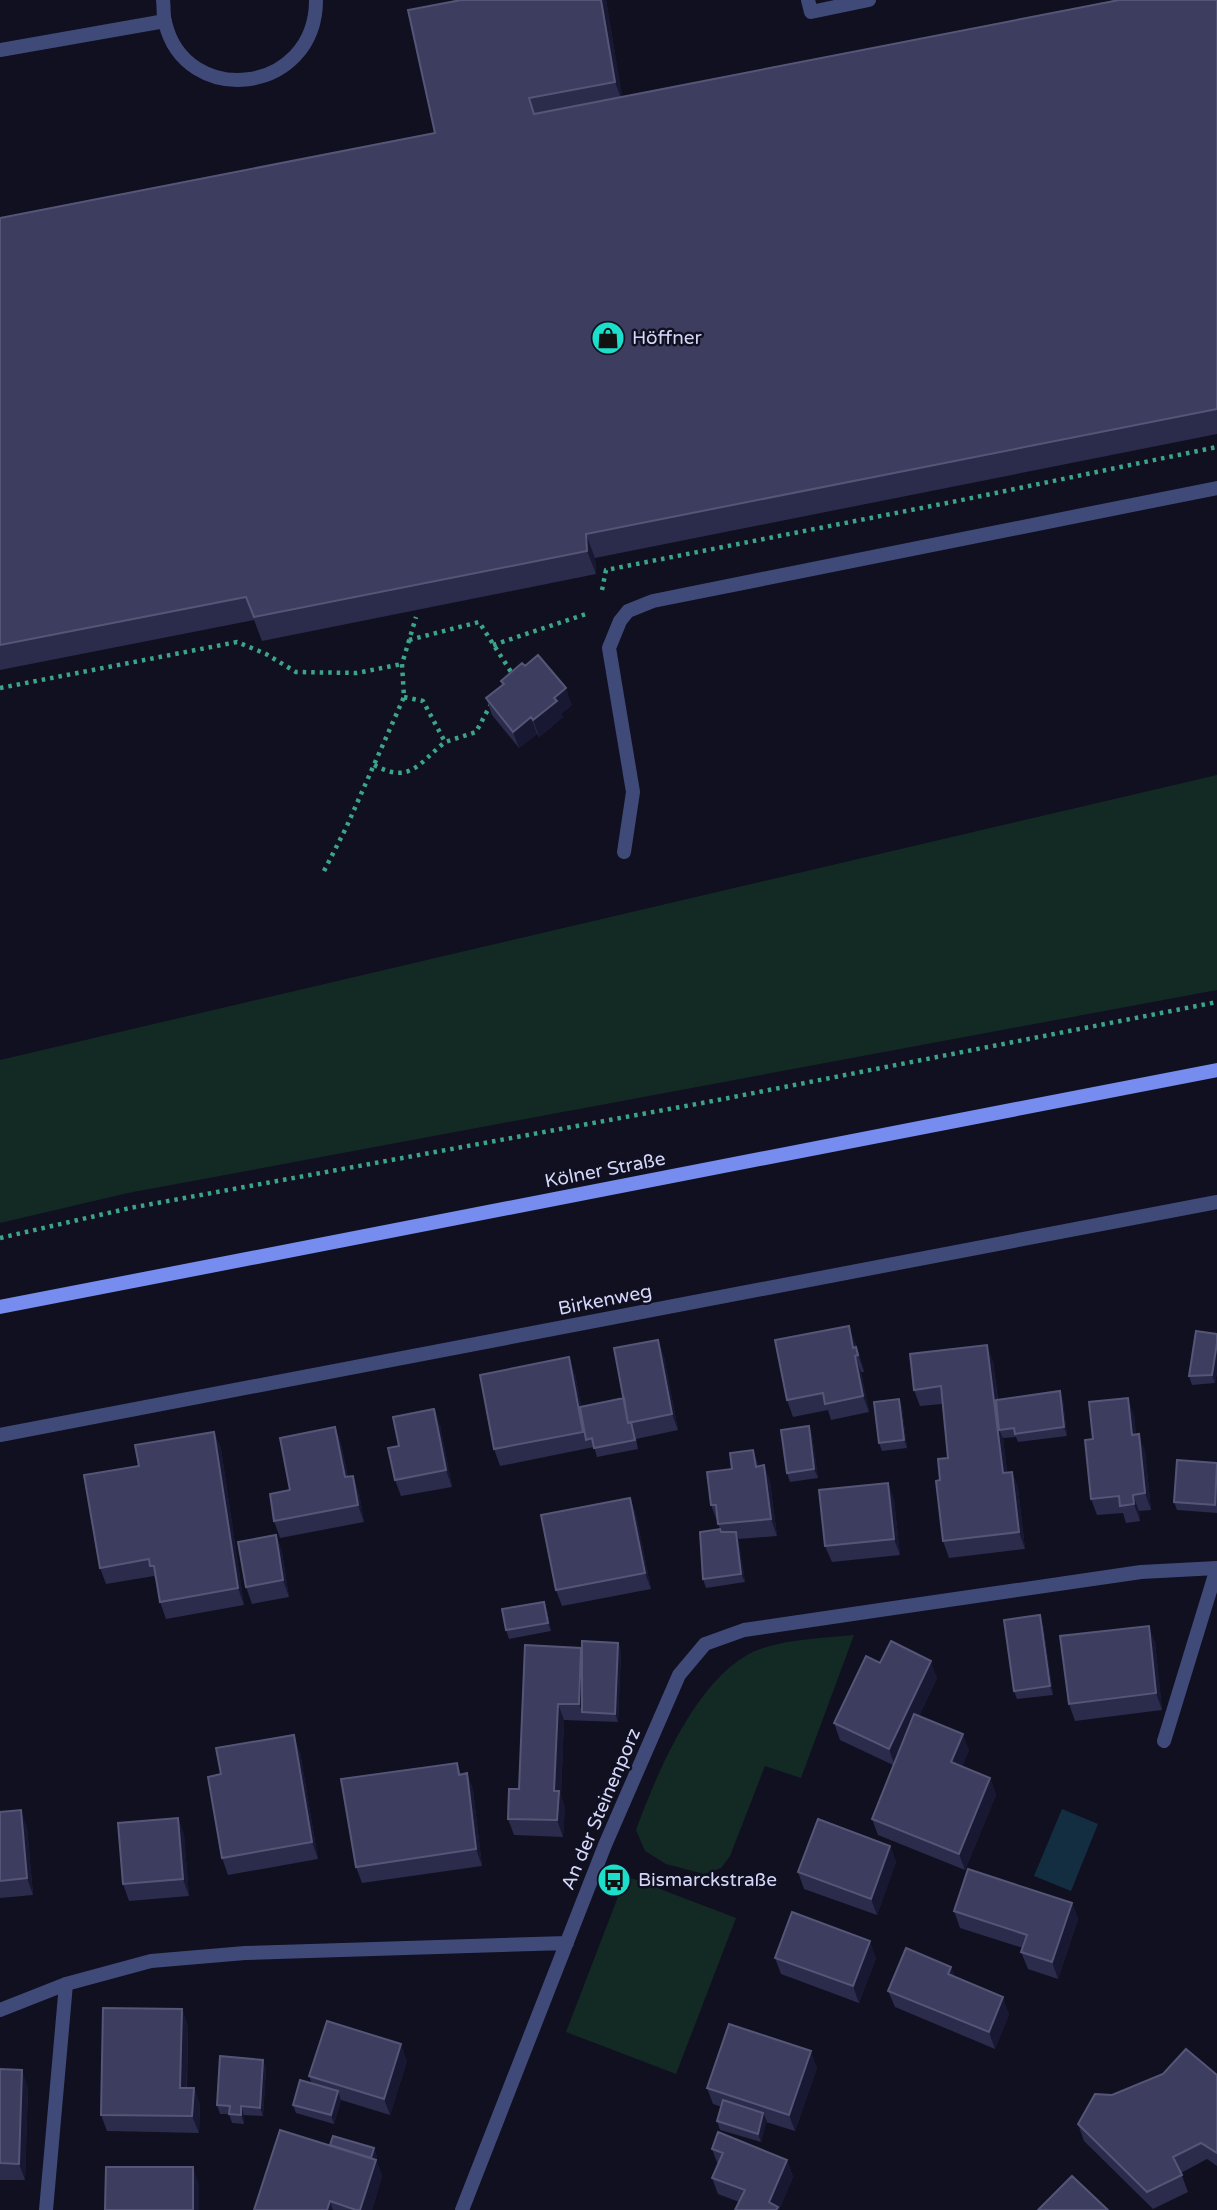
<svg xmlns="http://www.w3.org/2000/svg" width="1217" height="2210" font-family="'Varela Round',sans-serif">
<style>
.green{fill:#132924}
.water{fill:#132e40}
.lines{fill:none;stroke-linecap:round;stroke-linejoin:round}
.path{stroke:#3ca589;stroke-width:4.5;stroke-dasharray:3.5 5;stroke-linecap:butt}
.service{stroke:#404a79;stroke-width:14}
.minor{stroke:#404a79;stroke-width:14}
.secondary{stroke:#768cef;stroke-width:14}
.wall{fill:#2b2b4c}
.shaded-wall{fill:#181833}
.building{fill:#3d3d5f;stroke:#555677;stroke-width:2}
.labels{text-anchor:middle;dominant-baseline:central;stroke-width:5;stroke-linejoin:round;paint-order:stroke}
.poi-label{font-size:19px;fill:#d4d7fa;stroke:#101020;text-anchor:start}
.street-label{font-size:19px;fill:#d4d7fa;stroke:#101020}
</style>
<rect width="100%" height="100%" fill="#101020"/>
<path class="green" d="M1217 775V990L128 1193 0 1223V1060Z
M854 1635 801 1778 765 1766 730 1856 721 1868 704 1874 666 1864 645 1851 636 1830C657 1773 700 1668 763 1648 792 1639 823 1638 854 1635Z
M626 1876 736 1918 676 2074 566 2032Z"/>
<path class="water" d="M1062 1809 1098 1824 1071 1891 1034 1876Z"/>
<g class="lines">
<path class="path" d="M602 590 606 570 957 501 1217 447
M409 640 479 622 513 675
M493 645 589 613
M0 688 237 642 266 654 296 672 357 673 402 664
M404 697 423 701 445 742 476 732 491 704
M374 765C410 784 417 765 445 742
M324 871 346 828 404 697 402 664 416 617
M0 1238 130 1208 713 1101 1217 1002"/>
<path class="service" d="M808 0 811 12 869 0
M624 852 633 792 609 648 620 621 628 611 653 601 1217 488
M1164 1741 1217 1568
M46 2210 66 1984"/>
<path class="minor" d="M163 0C164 7 163 15 165 22 185 109 316 95 316 0
M0 50 165 21
M0 1435 1217 1202
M0 2010 66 1984 151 1961 245 1953 567 1943
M462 2210 605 1845 679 1675 705 1644 744 1630 880 1610 1141 1572 1217 1568"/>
<path class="secondary" d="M0 1307 1217 1070"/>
</g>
<path class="wall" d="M461 0H606L622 97 1217 0V434L595 558 596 574 262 641 254 620 0 670V218L435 133Z
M501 681 572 705 561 714 563 717 539 737 537 734 519 748 492 715 486 698 502 685Z
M1217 1334V1372L1215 1383 1192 1385 1189 1376Z
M658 1340 664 1357 678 1430 636 1439 638 1449 597 1457 594 1447 500 1466 494 1449 575 1374 581 1406 624 1398Z
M855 1342 862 1364 864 1372H861L869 1412 831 1420 828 1410 793 1417 787 1400Z
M993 1361 998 1399 1063 1400 1067 1436 1018 1442 1016 1437 1003 1438 1007 1472H1012L1018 1488 1025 1549 949 1558 943 1541 940 1480 948 1458 942 1404 920 1406 914 1390Z
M899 1399 902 1408 907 1448 882 1451 879 1443Z
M1134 1415 1136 1435 1145 1451 1151 1510 1139 1511 1140 1521 1126 1523 1123 1513 1097 1515 1091 1499 1093 1439Z
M440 1425 452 1487 401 1496 395 1480 399 1446Z
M809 1426 812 1435 818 1478 790 1482 787 1473Z
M335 1427 341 1444 348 1477 359 1493 364 1522 280 1538 274 1521 290 1490Z
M214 1432 221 1449 244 1605 166 1619 160 1602 157 1583 154 1576 106 1584 100 1568 139 1466Z
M1217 1463V1513L1177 1510 1174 1502Z
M764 1465 770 1482 777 1536 738 1539 745 1582 706 1588 703 1579 720 1529 711 1505 759 1466Z
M888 1483 894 1500 900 1555 832 1562 825 1546Z
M630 1498 636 1515 651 1589 562 1606 556 1590Z
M276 1535 282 1552 289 1597 252 1604 246 1587Z
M547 1610 551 1631 509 1639 506 1630Z
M1043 1624 1053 1695 1017 1699 1014 1691Z
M1155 1642 1162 1710 1075 1721 1069 1704Z
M618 1643 621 1651 618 1722 564 1720 561 1796 565 1808 563 1837 514 1835 508 1819 581 1648 582 1652Z
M880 1663 937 1678 919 1716 969 1750 962 1767 990 1778 996 1795 965 1870 878 1835 872 1819 893 1765 840 1740 834 1723Z
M300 1752 318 1859 228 1875 222 1858 221 1774Z
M457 1763 461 1774 467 1773 473 1790 482 1866 362 1883 356 1867Z
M0 1812 27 1827 33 1895 0 1898Z
M178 1818 184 1835 189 1896 129 1901 123 1884Z
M890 1846 896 1862 877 1915 804 1889 798 1872Z
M1072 1903 1078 1919 1058 1979 1028 1969 1021 1952 1023 1948 960 1928 954 1911Z
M775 1958H876L859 2003 781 1974Z
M955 1977 1009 2014 995 2049 895 2007 888 1991Z
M182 2009 188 2026 187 2088H194L200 2105 199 2133 107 2131 101 2115Z
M407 2061 390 2115 341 2100 334 2124 296 2113 293 2105 312 2084 309 2076Z
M266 2068 263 2116 244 2115V2124L232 2123 229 2114H220L217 2105Z
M817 2068 795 2131 766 2122 761 2142 720 2130 717 2121 722 2107 713 2104 707 2088Z
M0 2069 28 2087 25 2180H0Z
M1217 2075V2166L1207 2159 1181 2173 1188 2192 1153 2209 1084 2141 1078 2124 1112 2095Z
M330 2145 374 2148 377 2157 376 2160 382 2176 372 2210H254Z
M712 2149 787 2160 793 2177 779 2210 739 2202 718 2194 712 2178 718 2165Z"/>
<path class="shaded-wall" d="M601 0H606L624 106 615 82Z
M586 534 595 558 596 574 587 551Z
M566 688 572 705 561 714 563 717 539 737 533 720 554 698Z
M531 717 537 734 519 748 513 732Z
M849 1326 855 1342 857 1355 853 1348Z
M658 1340 664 1357 678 1430 672 1414Z
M1217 1343V1372L1215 1383 1212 1375Z
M987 1345 993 1361 1001 1430H999L1003 1438 1009 1489 1003 1473Z
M856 1347 862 1364 864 1372 858 1355Z
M855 1356 861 1372 869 1412 863 1396Z
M569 1357 575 1374 587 1439 586 1440 583 1432Z
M1060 1391 1063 1400 1067 1436 1064 1427Z
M1128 1398 1134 1415 1138 1452 1132 1435Z
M899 1399 902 1408 907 1448 904 1440Z
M434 1409 440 1425 452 1487 446 1470Z
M809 1426 812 1435 818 1478 814 1469Z
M335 1427 341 1444 351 1494 345 1477Z
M214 1432 221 1449 244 1605 238 1588Z
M1139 1434 1145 1451 1151 1510 1145 1493Z
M753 1450 760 1467H756Z
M764 1465 770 1482 777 1536 771 1519Z
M1012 1472 1018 1488 1025 1549 1019 1532Z
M353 1476 359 1493 364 1522 358 1505Z
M888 1483 894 1500 900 1555 894 1539Z
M1133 1495 1139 1511 1140 1521 1134 1504Z
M630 1498 636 1515 651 1589 645 1573Z
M736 1532 739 1540 745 1582 741 1574Z
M276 1535 282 1552 289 1597 283 1580Z
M544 1602 547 1610 551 1631 548 1623Z
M1040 1615 1043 1624 1053 1695 1050 1686Z
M1149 1626 1155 1642 1162 1710 1156 1693Z
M618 1643 621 1651 618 1722 615 1714Z
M581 1648 587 1665 582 1712 579 1704Z
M931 1661 937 1678 895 1766 889 1749Z
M558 1704 564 1720 561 1796 565 1808 563 1837 557 1820 554 1791Z
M963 1734 969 1750 957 1779 951 1762Z
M294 1735 300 1752 318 1859 312 1842Z
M467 1773 473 1790 482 1866 476 1849Z
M990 1778 996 1795 965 1870 959 1854Z
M21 1810 27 1827 33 1895 27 1878Z
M178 1818 184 1835 189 1896 183 1879Z
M890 1846 896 1862 877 1915 871 1899Z
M1072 1903 1078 1919 1058 1979 1052 1962Z
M870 1941 876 1958 859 2003 853 1986Z
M951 1967 958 1983 948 1974Z
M1003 1997 1009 2014 995 2049 989 2032Z
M182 2009 188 2026 186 2105 180 2088Z
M401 2044 407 2061 390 2115 384 2099Z
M811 2051 817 2068 795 2131 789 2115Z
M263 2060 266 2068 263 2116 260 2108Z
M22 2070 28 2087 25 2180 19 2164Z
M194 2088 200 2105 199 2133 192 2116Z
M338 2091 341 2100 334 2124 331 2115Z
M241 2106 244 2115V2124L241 2115Z
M763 2113 767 2121 761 2142 758 2134Z
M374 2148 377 2157 376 2160 382 2176 372 2210H360L369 2164Z
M787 2160 793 2177 779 2210H772L769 2202Z
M193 2167 199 2184V2210H193Z
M330 2201 333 2210H327Z"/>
<path class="building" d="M461 0H601L615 82 529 98 534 114 1119 0H1217V409L586 534 587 551 254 617 246 597 0 645V218L435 133 408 10Z
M538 655 566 688 554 698 557 701 533 720 531 717 513 732 486 698 504 684 501 681 522 663 525 666Z
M849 1326 853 1348 856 1347 858 1355 855 1356 863 1396 825 1404 823 1393 787 1400 775 1340Z
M1196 1331 1217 1334V1343L1212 1375 1189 1376Z
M658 1340 672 1414 628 1423 614 1348Z
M987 1345 1003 1473 1012 1472 1019 1532 943 1541 936 1481 940 1480 938 1459 948 1458 941 1386 914 1390 910 1354Z
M569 1357 583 1432 494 1449 480 1375Z
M1060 1391 1064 1427 1015 1434 1014 1428 999 1430 996 1400Z
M624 1398 628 1423 631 1422 635 1440 594 1448 592 1438 586 1440 580 1407Z
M1128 1398 1132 1435 1139 1434 1145 1493 1133 1495 1134 1504 1120 1506 1119 1496 1091 1499 1085 1440 1093 1439 1089 1402Z
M899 1399 904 1440 879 1443 874 1402Z
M434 1409 446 1470 395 1480 388 1448 399 1446 393 1417Z
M809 1426 814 1469 787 1473 781 1430Z
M335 1427 345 1477 353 1476 358 1505 274 1521 270 1494 290 1490 280 1438Z
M214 1432 238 1588 160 1602 154 1566H150L149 1559 100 1568 84 1475 139 1466 135 1445Z
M753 1450 756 1467 764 1465 771 1519 718 1524 716 1505H711L707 1472 732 1469 730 1453Z
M1177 1460 1217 1463 1215 1505 1174 1502Z
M888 1483 894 1539 825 1546 819 1490Z
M630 1498 645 1573 556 1590 541 1515Z
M720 1529 721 1532H736L741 1574 703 1579 700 1532Z
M276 1535 283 1580 246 1587 238 1542Z
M544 1602 548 1623 506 1630 502 1609Z
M1040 1615 1050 1686 1014 1691 1004 1620Z
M1149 1626 1156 1693 1069 1704 1060 1636Z
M582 1641 618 1643 615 1714 582 1712Z
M891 1641 931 1661 889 1749 834 1723 866 1656 880 1663Z
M525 1645 581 1648 579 1704H558L554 1791H559L557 1820 508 1819 509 1789H519Z
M914 1714 963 1734 951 1762 990 1778 959 1854 872 1819Z
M294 1735 312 1842 222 1858 208 1777 221 1774 216 1748Z
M457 1763 459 1775 467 1773 476 1849 356 1867 341 1779Z
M21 1810 27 1878 0 1881V1812Z
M178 1818 183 1879 123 1884 118 1823Z
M818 1819 890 1846 871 1899 798 1872Z
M968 1869 1072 1903 1052 1962 1021 1952 1027 1935 954 1911Z
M792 1912 870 1941 853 1986 775 1958Z
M906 1948 951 1967 948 1974 1003 1997 989 2032 888 1991Z
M103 2008 182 2009 180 2088H194L192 2116 101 2115Z
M327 2021 401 2044 384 2099 309 2076Z
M729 2024 811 2051 789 2115 707 2088Z
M1186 2049 1217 2075V2153L1201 2143 1173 2157 1182 2175 1147 2192 1078 2124 1095 2094 1112 2095 1163 2074Z
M220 2056 263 2060 260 2108 241 2106V2115L229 2114 230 2106 217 2105Z
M0 2069 22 2070 19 2164 0 2163Z
M300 2080 338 2091 331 2115 293 2105Z
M723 2100 763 2113 758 2134 717 2121Z
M280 2130 376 2160 360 2210H356L330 2201 327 2210H254Z
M718 2132 787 2160 769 2202 778 2207 776 2210H735L745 2190 712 2178 723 2153 712 2149Z
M333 2136 374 2148 371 2158 330 2145Z
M106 2167H193V2210H105Z
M1072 2176 1108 2210H1038Z"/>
<defs>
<symbol id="shop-disc" viewBox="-11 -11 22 22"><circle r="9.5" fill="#1bdfca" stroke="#101020"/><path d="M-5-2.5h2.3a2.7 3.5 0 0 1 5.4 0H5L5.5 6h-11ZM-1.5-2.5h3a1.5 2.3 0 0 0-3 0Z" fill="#111"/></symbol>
<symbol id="bus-disc" viewBox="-11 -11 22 22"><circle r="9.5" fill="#1bdfca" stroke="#101020"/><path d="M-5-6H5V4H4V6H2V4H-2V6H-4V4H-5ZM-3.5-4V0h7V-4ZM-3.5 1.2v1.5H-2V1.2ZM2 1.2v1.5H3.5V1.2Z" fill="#111"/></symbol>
</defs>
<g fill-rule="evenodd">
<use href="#shop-disc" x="589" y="319" width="38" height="38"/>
<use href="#bus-disc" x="595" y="1861" width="38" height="38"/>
</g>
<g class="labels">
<g class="poi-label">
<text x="632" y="338">Höffner</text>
<text x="638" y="1880">Bismarckstraße</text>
</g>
<g class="street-label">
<text transform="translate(605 1170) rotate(-11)">Kölner Straße</text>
<text transform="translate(605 1300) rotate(-11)">Birkenweg</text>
<text transform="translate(601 1809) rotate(-67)">An der Steinenporz</text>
</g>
</g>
</svg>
